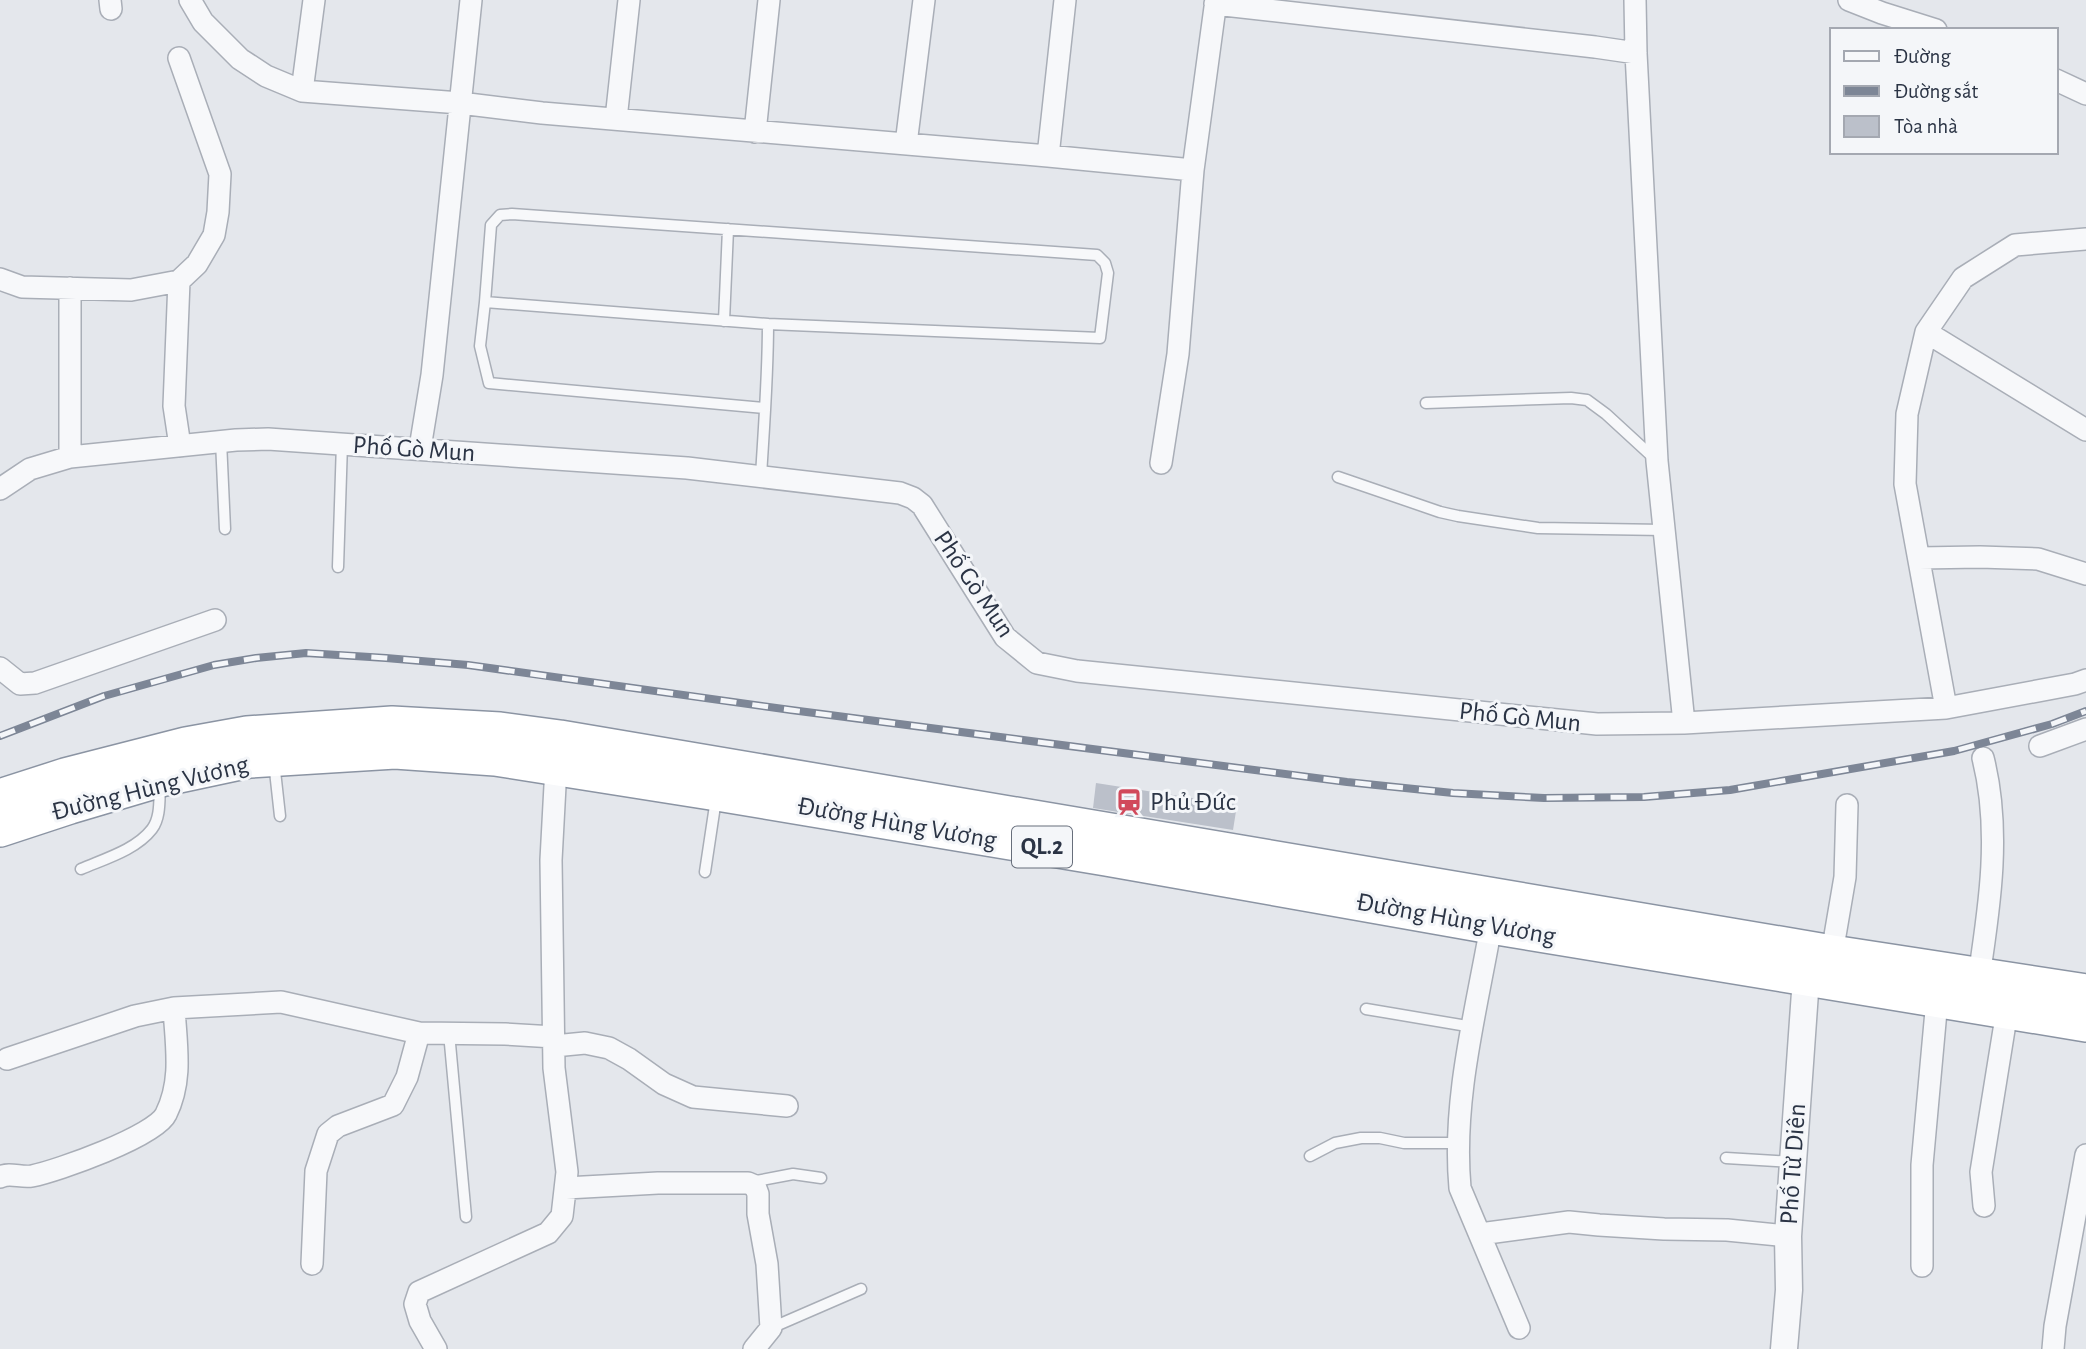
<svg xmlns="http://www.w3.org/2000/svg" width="2086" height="1349" font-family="'Alegreya Sans',sans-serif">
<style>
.building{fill:#bbc0ca}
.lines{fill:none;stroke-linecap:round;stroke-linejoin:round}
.service-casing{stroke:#a9aeb7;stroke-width:13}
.minor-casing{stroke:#a9aeb7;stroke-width:24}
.tertiary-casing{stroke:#a9aeb7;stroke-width:29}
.trunk-casing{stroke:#8b94a3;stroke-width:38}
.service{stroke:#f7f8fa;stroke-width:10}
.minor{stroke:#f7f8fa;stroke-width:21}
.tertiary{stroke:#f7f8fa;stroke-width:26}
.trunk{stroke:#fff;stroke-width:35}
.rail-casing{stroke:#7d8696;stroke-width:8}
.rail{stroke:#f4f6f9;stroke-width:5;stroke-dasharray:16;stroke-linecap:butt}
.labels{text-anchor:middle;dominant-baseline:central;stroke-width:6;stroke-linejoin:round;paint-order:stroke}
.shield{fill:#f4f6f9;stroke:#676e7b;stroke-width:2}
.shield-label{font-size:24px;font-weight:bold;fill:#2b3445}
.street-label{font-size:26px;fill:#2b3445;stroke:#f4f6f9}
.poi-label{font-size:26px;fill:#2b3445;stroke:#f4f6f9;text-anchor:start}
</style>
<rect width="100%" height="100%" fill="#e4e7ec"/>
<path class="building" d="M1096 783 1237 805 1233 830 1093 808Z"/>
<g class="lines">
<defs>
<path id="service" d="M485 302 768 324
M724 321 728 229
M1426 403 1571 398 1587 400 1606 414 1655 459
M221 441 225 529
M761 476C764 426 768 375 768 324L1100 338 1108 273 1105 263 1097 255 512 214 500 215 491 225 485 302 480 346 489 383 765 408
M1338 477 1440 512 1458 516 1538 528 1664 530
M338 567 342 443
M274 762 280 816
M81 869C104 859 136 850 152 829 161 817 159 799 160 786
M705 872 716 799
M1366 1009 1473 1027
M449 1033 466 1217
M1310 1156 1335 1143 1361 1138H1380L1404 1143H1458
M1726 1158 1793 1162
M751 1182 793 1174 821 1178
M771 1328 861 1289"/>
<path id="minor" d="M110 0 111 9
M190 0 203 22 240 59 266 76 302 91 460 103 542 113 1048 156 1193 170
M1635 0 1636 53 1657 461 1684 723
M1849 0 1882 13 1936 30
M1215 4 1595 47 1636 53
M179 58 220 174 218 212 214 235 197 264 179 281 174 406 180 446
M2056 80 2086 94
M302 91 314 0
M616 119 629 0
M755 132 769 0
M906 144 924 0
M1048 156 1065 0
M0 279 22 287 131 290 179 281
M70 288V457
M1926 332 2086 430
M420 448 432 375 471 0
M1161 463 1178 354 1193 170 1216 0
M0 489 30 469 70 457 236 440 268 439 687 468 900 493 913 498 922 505 1005 637 1037 663 1077 671 1597 724 1684 723 1946 708 2075 684 2086 680
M1919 558 1980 557 2038 559 2086 574
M0 668 20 684 35 683 215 620
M1946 708 1905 484 1907 414 1926 332 1963 278 2015 245 2086 239
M2040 746 2086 729
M1491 926C1476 1012 1452 1100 1460 1188L1519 1328
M1832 953 1845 877 1847 805
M1979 976C1990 904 2001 829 1983 758
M554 1046 585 1043 609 1048 629 1059 664 1084 693 1097 787 1106
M7 1059 135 1016 174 1008 281 1002 419 1033 505 1034 554 1037
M0 1177C10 1172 21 1178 32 1176 57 1171 156 1136 166 1114 183 1080 176 1045 174 1008
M566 1188 658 1183H748L755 1186 758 1194V1214L767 1264 771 1328 754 1349
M1984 1206 1981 1172 2007 1011
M1480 1234 1569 1222 1599 1225 1664 1229 1727 1230 1788 1236
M312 1264 316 1171 328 1134 338 1126 393 1105 407 1077 419 1033
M1922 1266V1165L1937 1000
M436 1349 420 1321 415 1304 419 1292 548 1233 562 1216 567 1172 554 1068 551 860 556 767
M2053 1349 2055 1326 2086 1155"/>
<path id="tertiary" d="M1784 1349 1789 1290 1788 1236 1793 1162 1806 978"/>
<path id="trunk" d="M0 797 65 776 186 745 247 734 392 724 500 730 560 738 1832 953 2086 992
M0 829 70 806 161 779 250 760 395 751 495 758 717 793 1106 858 1491 926 2086 1024"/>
</defs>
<use href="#service" class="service-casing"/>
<use href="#minor" class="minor-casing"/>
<use href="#tertiary" class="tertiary-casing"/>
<use href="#trunk" class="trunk-casing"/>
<use href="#service" class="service"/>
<use href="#minor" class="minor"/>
<use href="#tertiary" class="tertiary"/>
<use href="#trunk" class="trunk"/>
<defs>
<path id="rail" d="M0 736 104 696 214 665 256 658 306 653 386 658 468 665 791 710 1347 782 1453 793 1544 798 1644 797 1730 790 1954 751 2052 724 2086 711"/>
</defs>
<use href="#rail" class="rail-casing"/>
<use href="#rail" class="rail"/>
</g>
<defs>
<symbol id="station-bare" viewBox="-9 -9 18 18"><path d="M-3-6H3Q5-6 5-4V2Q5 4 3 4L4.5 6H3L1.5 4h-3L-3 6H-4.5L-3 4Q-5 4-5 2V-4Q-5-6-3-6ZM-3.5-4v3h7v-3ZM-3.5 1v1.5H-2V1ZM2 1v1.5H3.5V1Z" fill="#d1495b" stroke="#f4f6f9" stroke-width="2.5" paint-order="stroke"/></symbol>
</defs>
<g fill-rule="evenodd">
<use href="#station-bare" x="1110" y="783" width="38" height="38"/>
</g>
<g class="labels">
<rect class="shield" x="1012" y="826.5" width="60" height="41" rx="5"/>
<g class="shield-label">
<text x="1042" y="847">QL.2</text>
</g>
<g class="street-label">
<text transform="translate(414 449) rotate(4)">Phố Gò Mun</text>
<text transform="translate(974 584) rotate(56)">Phố Gò Mun</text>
<text transform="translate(1520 717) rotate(6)">Phố Gò Mun</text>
<text transform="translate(150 788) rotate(-14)">Đường Hùng Vương</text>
<text transform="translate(897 823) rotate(10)">Đường Hùng Vương</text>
<text transform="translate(1456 919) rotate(10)">Đường Hùng Vương</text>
<text transform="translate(1793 1164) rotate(-86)">Phố Từ Diên</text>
</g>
<g class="poi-label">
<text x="1150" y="802">Phủ Đức</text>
</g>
</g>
<rect x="1830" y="28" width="228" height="126" fill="#f4f6f9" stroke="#a4a8b1" stroke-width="2"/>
<rect x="1844" y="51" width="35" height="10" fill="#f7f8fa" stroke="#a4a8b1" stroke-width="2"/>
<text x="1894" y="63" font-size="21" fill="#2b3445">Đường</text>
<rect x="1844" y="86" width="35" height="10" fill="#7d8696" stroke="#a4a8b1" stroke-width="2"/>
<text x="1894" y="98" font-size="21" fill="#2b3445">Đường sắt</text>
<rect x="1844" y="116" width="35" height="21" fill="#bbc0ca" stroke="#a4a8b1" stroke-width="2"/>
<text x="1894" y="133" font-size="21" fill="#2b3445">Tòa nhà</text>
</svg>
